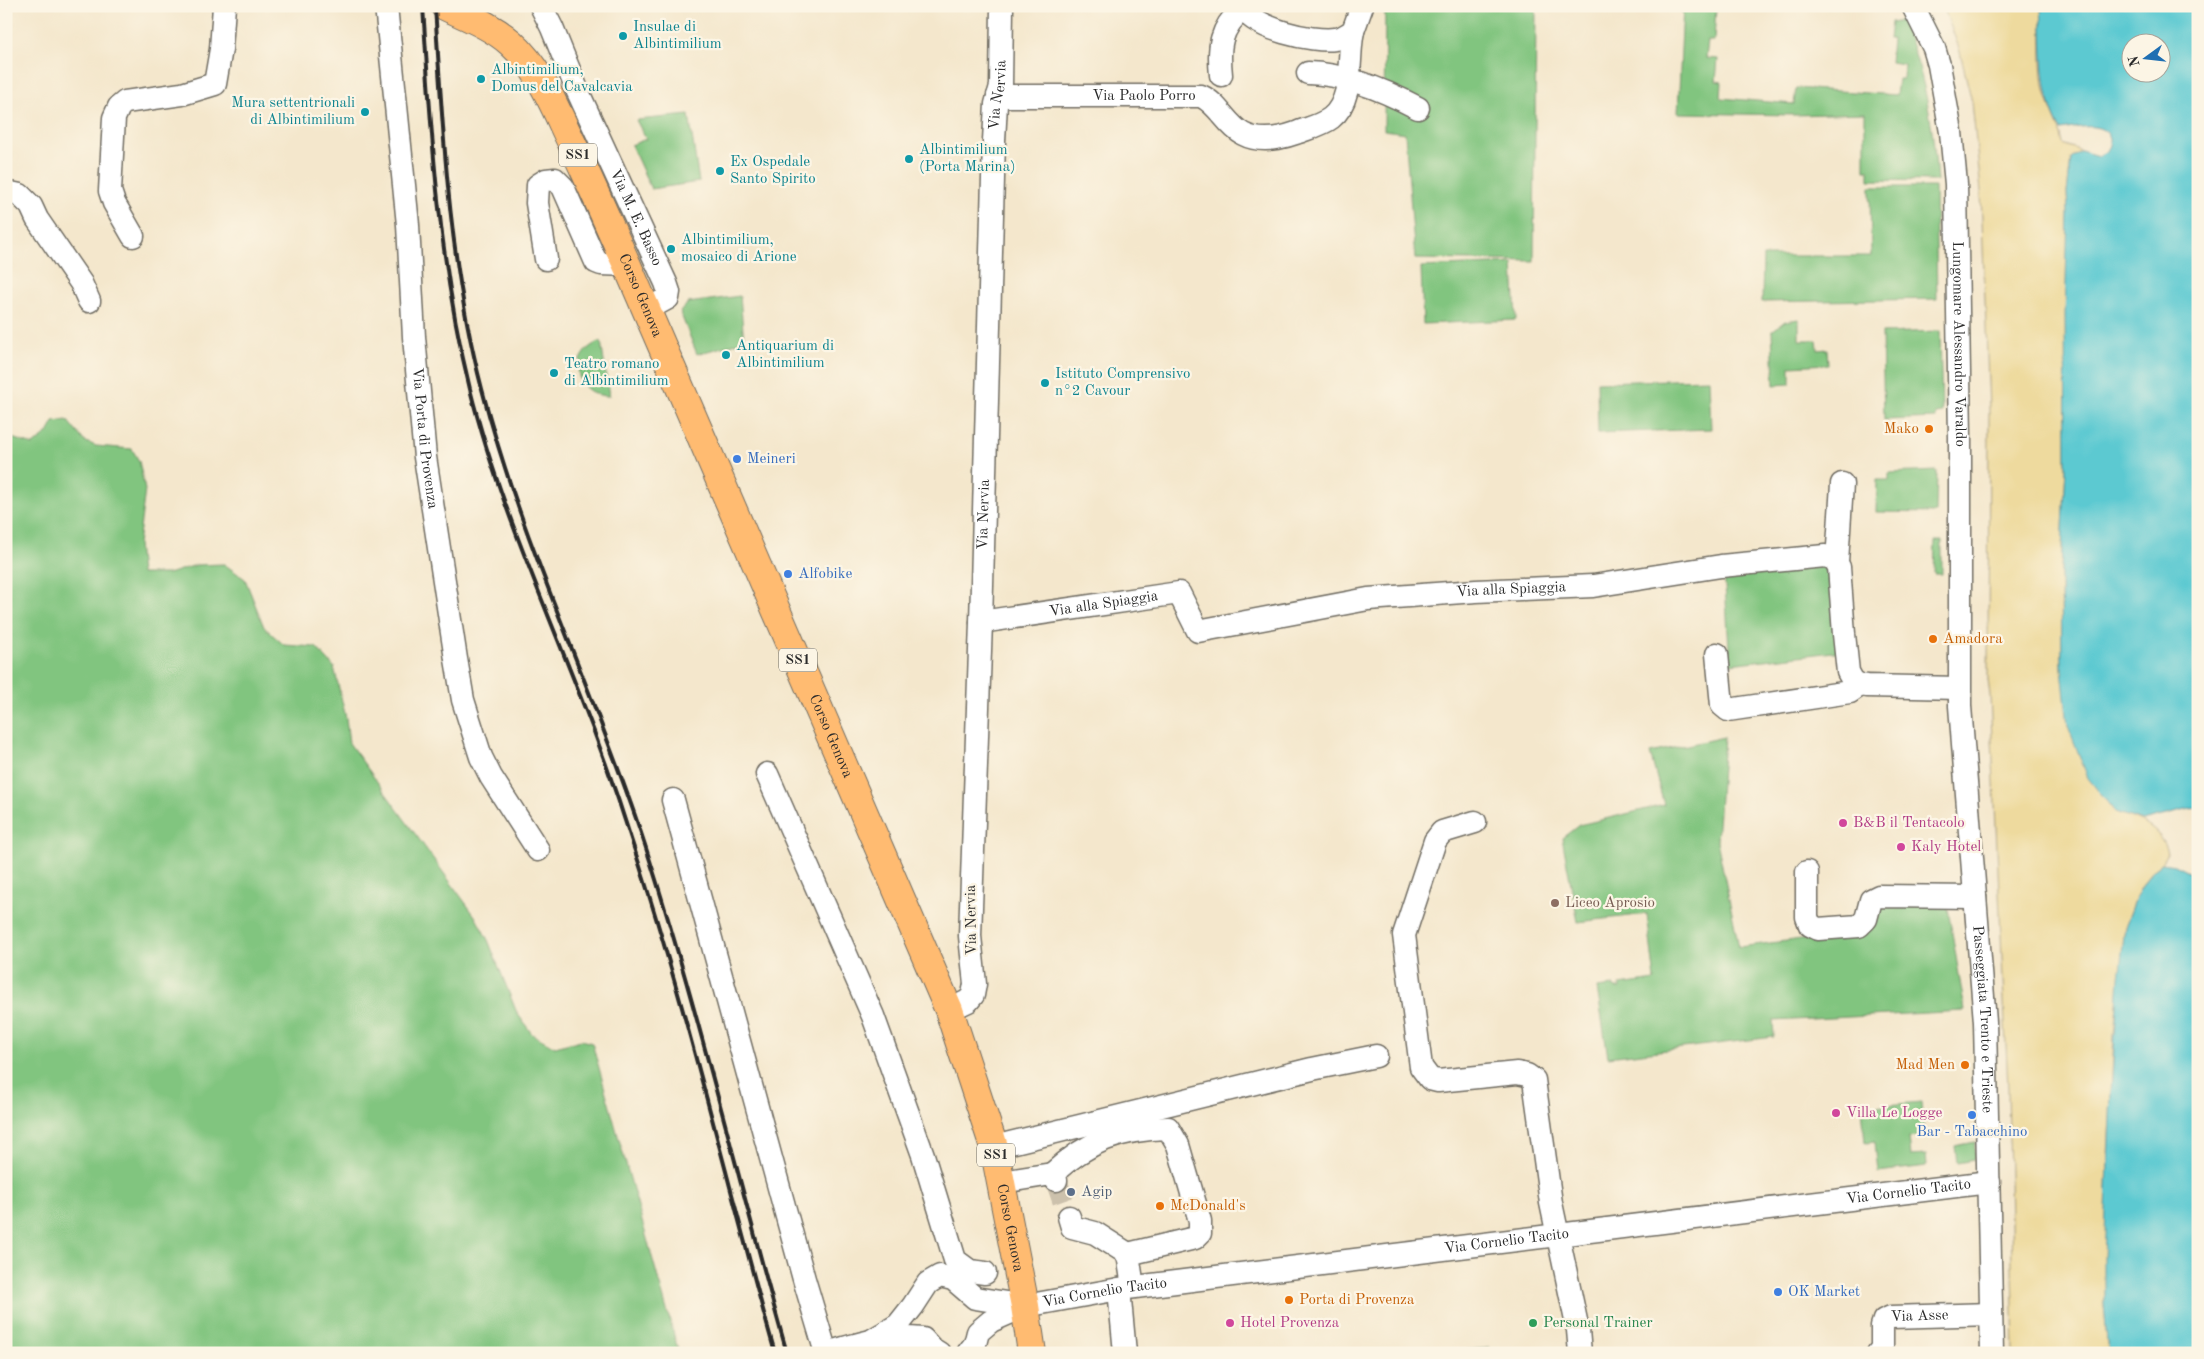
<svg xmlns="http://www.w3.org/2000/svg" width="2204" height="1359" font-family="'Old Standard TT',serif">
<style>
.green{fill:#81c57f;stroke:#567855}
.sand{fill:#eeda9e;stroke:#8c8264}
.water{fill:#5cc9d1;stroke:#447a7e;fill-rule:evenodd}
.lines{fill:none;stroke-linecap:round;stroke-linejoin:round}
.minor-tunnel{stroke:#ccc1ac;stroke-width:22;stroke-dasharray:22 11;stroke-linecap:butt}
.minor-casing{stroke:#716d63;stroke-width:25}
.major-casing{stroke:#716d63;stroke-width:30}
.minor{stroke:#fff;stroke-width:22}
.major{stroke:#ffbb71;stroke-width:28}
.rail{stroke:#2b2b2b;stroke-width:4}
.culture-dot{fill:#0f9aa8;stroke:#fcf5e5;stroke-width:2}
.food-dot{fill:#e8710a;stroke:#fcf5e5;stroke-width:2}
.shop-dot{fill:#3f7fe0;stroke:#fcf5e5;stroke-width:2}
.hotel-dot{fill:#d1479c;stroke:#fcf5e5;stroke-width:2}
.education-dot{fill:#8d6e63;stroke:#fcf5e5;stroke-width:2}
.service-dot{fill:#5c6f8a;stroke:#fcf5e5;stroke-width:2}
.leisure-dot{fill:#2e9e5b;stroke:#fcf5e5;stroke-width:2}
.labels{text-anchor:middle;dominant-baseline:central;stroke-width:4.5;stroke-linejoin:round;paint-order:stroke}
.shield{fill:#fcf5e5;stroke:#6a6863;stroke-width:1}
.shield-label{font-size:14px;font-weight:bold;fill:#2b2b2b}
.culture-label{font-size:15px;fill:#0d838f;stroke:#fcf5e5;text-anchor:start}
.street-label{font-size:15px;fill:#2b2b2b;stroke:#fcf5e5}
.food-label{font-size:15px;fill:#c56008;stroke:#fcf5e5;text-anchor:start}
.shop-label{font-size:15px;fill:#366cbe;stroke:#fcf5e5;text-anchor:start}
.hotel-label{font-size:15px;fill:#b23c85;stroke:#fcf5e5;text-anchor:start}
.education-label{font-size:15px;fill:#785e54;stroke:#fcf5e5;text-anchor:start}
.service-label{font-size:15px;fill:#4e5e75;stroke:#fcf5e5;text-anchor:start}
.leisure-label{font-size:15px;fill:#27864d;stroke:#fcf5e5;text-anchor:start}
</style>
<rect width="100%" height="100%" fill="#fcf5e5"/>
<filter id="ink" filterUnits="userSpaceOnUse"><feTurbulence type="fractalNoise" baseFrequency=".02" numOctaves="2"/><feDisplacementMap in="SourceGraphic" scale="10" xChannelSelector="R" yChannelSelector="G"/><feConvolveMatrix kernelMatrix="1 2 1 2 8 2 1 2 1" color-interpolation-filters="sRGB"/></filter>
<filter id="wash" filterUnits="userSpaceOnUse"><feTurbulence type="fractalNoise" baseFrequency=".0096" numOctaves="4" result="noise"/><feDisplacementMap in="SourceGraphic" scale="20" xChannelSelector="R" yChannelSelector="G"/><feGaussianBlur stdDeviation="1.12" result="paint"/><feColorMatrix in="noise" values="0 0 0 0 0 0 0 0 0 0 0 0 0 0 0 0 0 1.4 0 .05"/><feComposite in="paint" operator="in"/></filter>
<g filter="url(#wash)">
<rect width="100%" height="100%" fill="#f4e7cc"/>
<path class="green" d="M1385 6H1536L1534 261 1415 259 1405 133 1384 130Z
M1683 6 1716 7 1714 41H1708L1706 58 1718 59 1716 81 1722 82 1721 98 1794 104 1796 88 1896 95 1898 79H1903L1904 64 1890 62 1892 39H1889L1891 22 1902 20C1925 74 1933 122 1937 181L1869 180V170H1865V113L1794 115 1678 113Z
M689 115 699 182 651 189 631 145 646 139 636 120Z
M1870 187H1935L1937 299 1762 302 1763 256H1871Z
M1513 263 1516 320 1423 324 1421 267Z
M740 296 744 341 697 354 680 312 688 303Z
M1799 319V340H1817L1818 350 1827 349 1828 364 1790 366V384L1774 385 1772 331 1785 321Z
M1940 331 1942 413 1936 414V418L1884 420 1882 333Z
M601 341 609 396C572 396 567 353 601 341Z
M1709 379 1711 429 1598 433 1597 382Z
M67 420 84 441 96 446 132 449 139 461 145 490 138 544 141 574H168L196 565 224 564 245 579 264 627 284 645 316 647 334 667 346 718 349 743 475 916 488 940 517 1013 532 1034 555 1047 581 1040 592 1043 679 1353H6V436L33 445 48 433 54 422Z
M1937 471 1936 513 1876 512 1877 480H1889V473Z
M1935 541H1942V574H1934Z
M1830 563 1842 651 1730 664 1724 570Z
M1724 737 1717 841 1739 947 1871 930 1874 907 1947 902 1965 1011 1773 1021 1774 1037 1608 1057 1597 988 1614 986 1615 988H1620V985L1655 980 1647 914 1578 922 1562 838 1579 825 1664 805 1650 753Z
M1921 1102 1924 1136 1909 1138 1911 1156 1926 1155 1927 1166 1878 1172 1875 1142 1865 1143 1862 1107Z
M1975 1142 1974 1160 1957 1163 1955 1146Z
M1490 1348 1491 1353H1432Z"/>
<path class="sand" d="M1943 6H2041C2043 32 2040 59 2044 85 2047 106 2060 124 2063 144L2081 151 2071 159 2067 193 2068 212 2066 466 2061 571 2062 669 2115 812C2137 819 2162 828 2168 853L2162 863 2151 871 2137 895 2125 927 2114 1034 2108 1156 2104 1304 2108 1353H2014L2008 1088 1990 695 1988 680 1989 409 1981 191 1972 102 1959 48Z"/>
<path class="water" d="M2041 6H2198V807L2142 821 2115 812 2088 778 2068 726 2062 669 2061 571 2066 466 2065 314 2068 212 2067 193 2071 159 2081 151 2098 156C2106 152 2112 148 2110 139 2105 120 2075 128 2061 130 2039 91 2044 49 2041 6ZM2132 42H2162V72H2132Z
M2162 863 2174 865 2198 877V1353H2108L2104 1304V1257L2111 1092 2119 978 2125 927 2137 895 2151 871Z"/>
</g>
<g filter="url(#ink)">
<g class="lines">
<path class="minor-tunnel" d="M1056 1180 1069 1217"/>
<defs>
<g id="minor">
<path id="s1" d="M386 6 408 225 414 337 425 457 456 659 463 700 481 757 491 777 538 850"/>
<path id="s2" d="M541 6 552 28 578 92 666 283 669 292 668 298 646 310"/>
<path d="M1242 6C1252 29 1312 42 1335 39 1341 39 1347 34 1353 31L1362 6"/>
<path id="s3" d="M1913 6 1934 48 1939 65 1951 132 1956 184 1960 437V706L1985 1022 1992 1353"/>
<path d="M1308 73C1344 74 1386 91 1418 108"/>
<path d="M1221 75C1218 46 1220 29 1242 9"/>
<path id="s4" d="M998 96H1201C1219 104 1226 125 1243 134 1260 143 1279 139 1296 133 1306 129 1322 125 1331 118 1355 99 1347 57 1353 31"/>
<path d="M6 192 20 195 31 206 37 219 81 283 89 301"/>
<path d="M133 236 114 203 110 191 114 118 119 107 125 102 182 94 215 84 221 49 224 6"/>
<path d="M546 259 537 203 538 185 546 180 555 179 563 187 596 262 601 264 627 265"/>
<path d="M1837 562 1842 484"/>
<path id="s5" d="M981 622 1179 593 1198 631 1368 599 1476 591 1593 586 1721 566 1825 556 1834 559 1839 567 1844 634 1848 672 1853 681 1860 685 1867 686 1959 688"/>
<path d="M1717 654 1722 705 1728 710 1850 692 1860 685"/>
<path d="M767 774 873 1016 923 1155 955 1260 970 1271 985 1273"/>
<path d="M673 800 804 1279 826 1353"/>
<path d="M1475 822 1442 832 1435 841 1404 935 1421 1067 1430 1079 1438 1081 1517 1073 1527 1075 1534 1080 1551 1203 1578 1330 1580 1353"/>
<path d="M1807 872V917L1810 925 1818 929 1859 926 1866 919 1871 900 1879 896 1975 897"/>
<path id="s6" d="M949 1010 968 1001 973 995 975 984 970 936 981 622 994 141 996 104 1001 86 1002 6"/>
<path d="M994 1147 1312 1069 1376 1056"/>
<path d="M1052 1174C1088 1141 1120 1129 1168 1128L1178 1145 1200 1221V1233L1195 1238 1128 1254 1133 1287"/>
<path d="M1002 1182 1052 1174 1056 1180"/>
<path d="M1069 1217 1072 1227 1095 1233 1128 1254"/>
<path d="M1119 1289 1125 1353"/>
<path d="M874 1339 898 1325 913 1306 928 1283 940 1276 953 1279 975 1298 1025 1306"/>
<path d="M827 1353C863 1342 885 1335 923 1339L931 1348 939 1353"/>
<path id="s7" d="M968 1353 975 1344 978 1332 991 1321 1025 1306 1119 1289 1989 1182"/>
<path id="s8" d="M1878 1353 1882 1348V1326L1884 1320 1891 1317 1991 1314"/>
</g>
<g id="major">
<path id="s9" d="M445 6C468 17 492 26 511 43 538 67 552 101 567 133 588 176 607 221 627 265L949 1010 994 1147 1025 1306 1032 1353"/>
</g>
</defs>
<use href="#minor" class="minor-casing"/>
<use href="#major" class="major-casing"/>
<use href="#minor" class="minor"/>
<use href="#major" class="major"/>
<path class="rail" d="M423 6C431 135 439 263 470 389 496 494 540 593 579 693 599 743 617 794 633 845 688 1012 727 1184 775 1353
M435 6C443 135 449 263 482 389 522 545 595 692 645 845 699 1012 739 1184 787 1353"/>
</g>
</g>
<g class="culture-dot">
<circle cx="623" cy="36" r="5"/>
<circle cx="481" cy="79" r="5"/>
<circle cx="365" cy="112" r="5"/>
<circle cx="909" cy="159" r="5"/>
<circle cx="720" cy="171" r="5"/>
<circle cx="671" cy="249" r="5"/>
<circle cx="726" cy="355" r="5"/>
<circle cx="554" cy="373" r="5"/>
<circle cx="1045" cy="383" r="5"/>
</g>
<g class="food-dot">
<circle cx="1929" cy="429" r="5"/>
<circle cx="1933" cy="639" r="5"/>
<circle cx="1965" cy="1065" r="5"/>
<circle cx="1160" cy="1206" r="5"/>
<circle cx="1289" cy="1300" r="5"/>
</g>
<g class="shop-dot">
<circle cx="737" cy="459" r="5"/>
<circle cx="788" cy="574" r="5"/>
<circle cx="1972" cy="1115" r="5"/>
<circle cx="1778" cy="1292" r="5"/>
</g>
<g class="hotel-dot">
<circle cx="1843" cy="823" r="5"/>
<circle cx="1901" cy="847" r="5"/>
<circle cx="1836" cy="1113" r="5"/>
<circle cx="1230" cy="1323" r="5"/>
</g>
<circle class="education-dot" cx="1555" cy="903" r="5"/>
<circle class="service-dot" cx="1071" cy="1192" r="5"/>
<circle class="leisure-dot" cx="1533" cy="1323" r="5"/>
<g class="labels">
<g class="shield">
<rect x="559" y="143.5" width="38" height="23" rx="4"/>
<rect x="779" y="648.5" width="38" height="23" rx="4"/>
<rect x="977" y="1143.5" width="38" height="23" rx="4"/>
</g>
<g class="shield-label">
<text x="578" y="155">SS1</text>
<text x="798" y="660">SS1</text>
<text x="996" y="1155">SS1</text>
</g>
<g class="culture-label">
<text x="633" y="27">Insulae di<tspan x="633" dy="17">Albintimilium</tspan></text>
<text x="491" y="70">Albintimilium,<tspan x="491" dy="17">Domus del Cavalcavia</tspan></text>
<text x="355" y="103" text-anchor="end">Mura settentrionali<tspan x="355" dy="17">di Albintimilium</tspan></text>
<text x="919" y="150">Albintimilium<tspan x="919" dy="17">(Porta Marina)</tspan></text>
<text x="730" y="162">Ex Ospedale<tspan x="730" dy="17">Santo Spirito</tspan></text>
<text x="681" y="240">Albintimilium,<tspan x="681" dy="17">mosaico di Arione</tspan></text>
<text x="736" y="346">Antiquarium di<tspan x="736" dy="17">Albintimilium</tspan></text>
<text x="564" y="364">Teatro romano<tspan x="564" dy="17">di Albintimilium</tspan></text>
<text x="1055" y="374">Istituto Comprensivo<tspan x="1055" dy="17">n°2 Cavour</tspan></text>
</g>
<g class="street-label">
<text stroke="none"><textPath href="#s6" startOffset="930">Via Nervia</textPath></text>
<text stroke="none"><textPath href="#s4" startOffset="146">Via Paolo Porro</textPath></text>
<text stroke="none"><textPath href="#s2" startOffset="232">Via M. E. Basso</textPath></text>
<text stroke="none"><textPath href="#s9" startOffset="361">Corso Genova</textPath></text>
<text stroke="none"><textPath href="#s3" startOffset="345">Lungomare Alessandro Varaldo</textPath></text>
<text stroke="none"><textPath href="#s1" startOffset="434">Via Porta di Provenza</textPath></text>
<text stroke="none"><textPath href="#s6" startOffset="510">Via Nervia</textPath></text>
<text stroke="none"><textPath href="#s5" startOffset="559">Via alla Spiaggia</textPath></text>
<text stroke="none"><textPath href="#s5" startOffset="124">Via alla Spiaggia</textPath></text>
<text stroke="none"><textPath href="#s9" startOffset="841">Corso Genova</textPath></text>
<text transform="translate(972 920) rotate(-91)">Via Nervia</text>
<text stroke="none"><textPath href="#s3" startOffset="1021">Passeggiata Trento e Trieste</textPath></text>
<text stroke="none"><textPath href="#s7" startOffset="969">Via Cornelio Tacito</textPath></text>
<text stroke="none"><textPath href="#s9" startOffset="1366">Corso Genova</textPath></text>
<text stroke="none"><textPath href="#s7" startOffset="564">Via Cornelio Tacito</textPath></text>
<text stroke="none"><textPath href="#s7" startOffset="159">Via Cornelio Tacito</textPath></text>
<text stroke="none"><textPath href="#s8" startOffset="71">Via Asse</textPath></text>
</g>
<g class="food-label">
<text x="1919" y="429" text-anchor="end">Mako</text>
<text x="1943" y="639">Amadora</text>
<text x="1955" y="1065" text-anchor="end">Mad Men</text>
<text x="1170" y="1206">McDonald's</text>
<text x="1299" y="1300">Porta di Provenza</text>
</g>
<g class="shop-label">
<text x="747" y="459">Meineri</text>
<text x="798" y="574">Alfobike</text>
<text x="1972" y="1132" text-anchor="middle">Bar - Tabacchino</text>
<text x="1788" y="1292">OK Market</text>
</g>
<g class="hotel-label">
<text x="1853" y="823">B&amp;B il Tentacolo</text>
<text x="1911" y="847">Kaly Hotel</text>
<text x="1846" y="1113">Villa Le Logge</text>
<text x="1240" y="1323">Hotel Provenza</text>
</g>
<g class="education-label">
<text x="1565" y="903">Liceo Aprosio</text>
</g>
<g class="service-label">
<text x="1081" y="1192">Agip</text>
</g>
<g class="leisure-label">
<text x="1543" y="1323">Personal Trainer</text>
</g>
</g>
<rect width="2204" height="1359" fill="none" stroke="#fcf5e5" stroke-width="25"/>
<g transform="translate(2146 58) rotate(255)"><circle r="24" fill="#fcf5e5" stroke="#a8a49b"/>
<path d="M0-4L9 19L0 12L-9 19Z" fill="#1f6fb2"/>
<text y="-8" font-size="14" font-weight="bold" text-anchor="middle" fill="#2b2b2b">N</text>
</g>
</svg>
